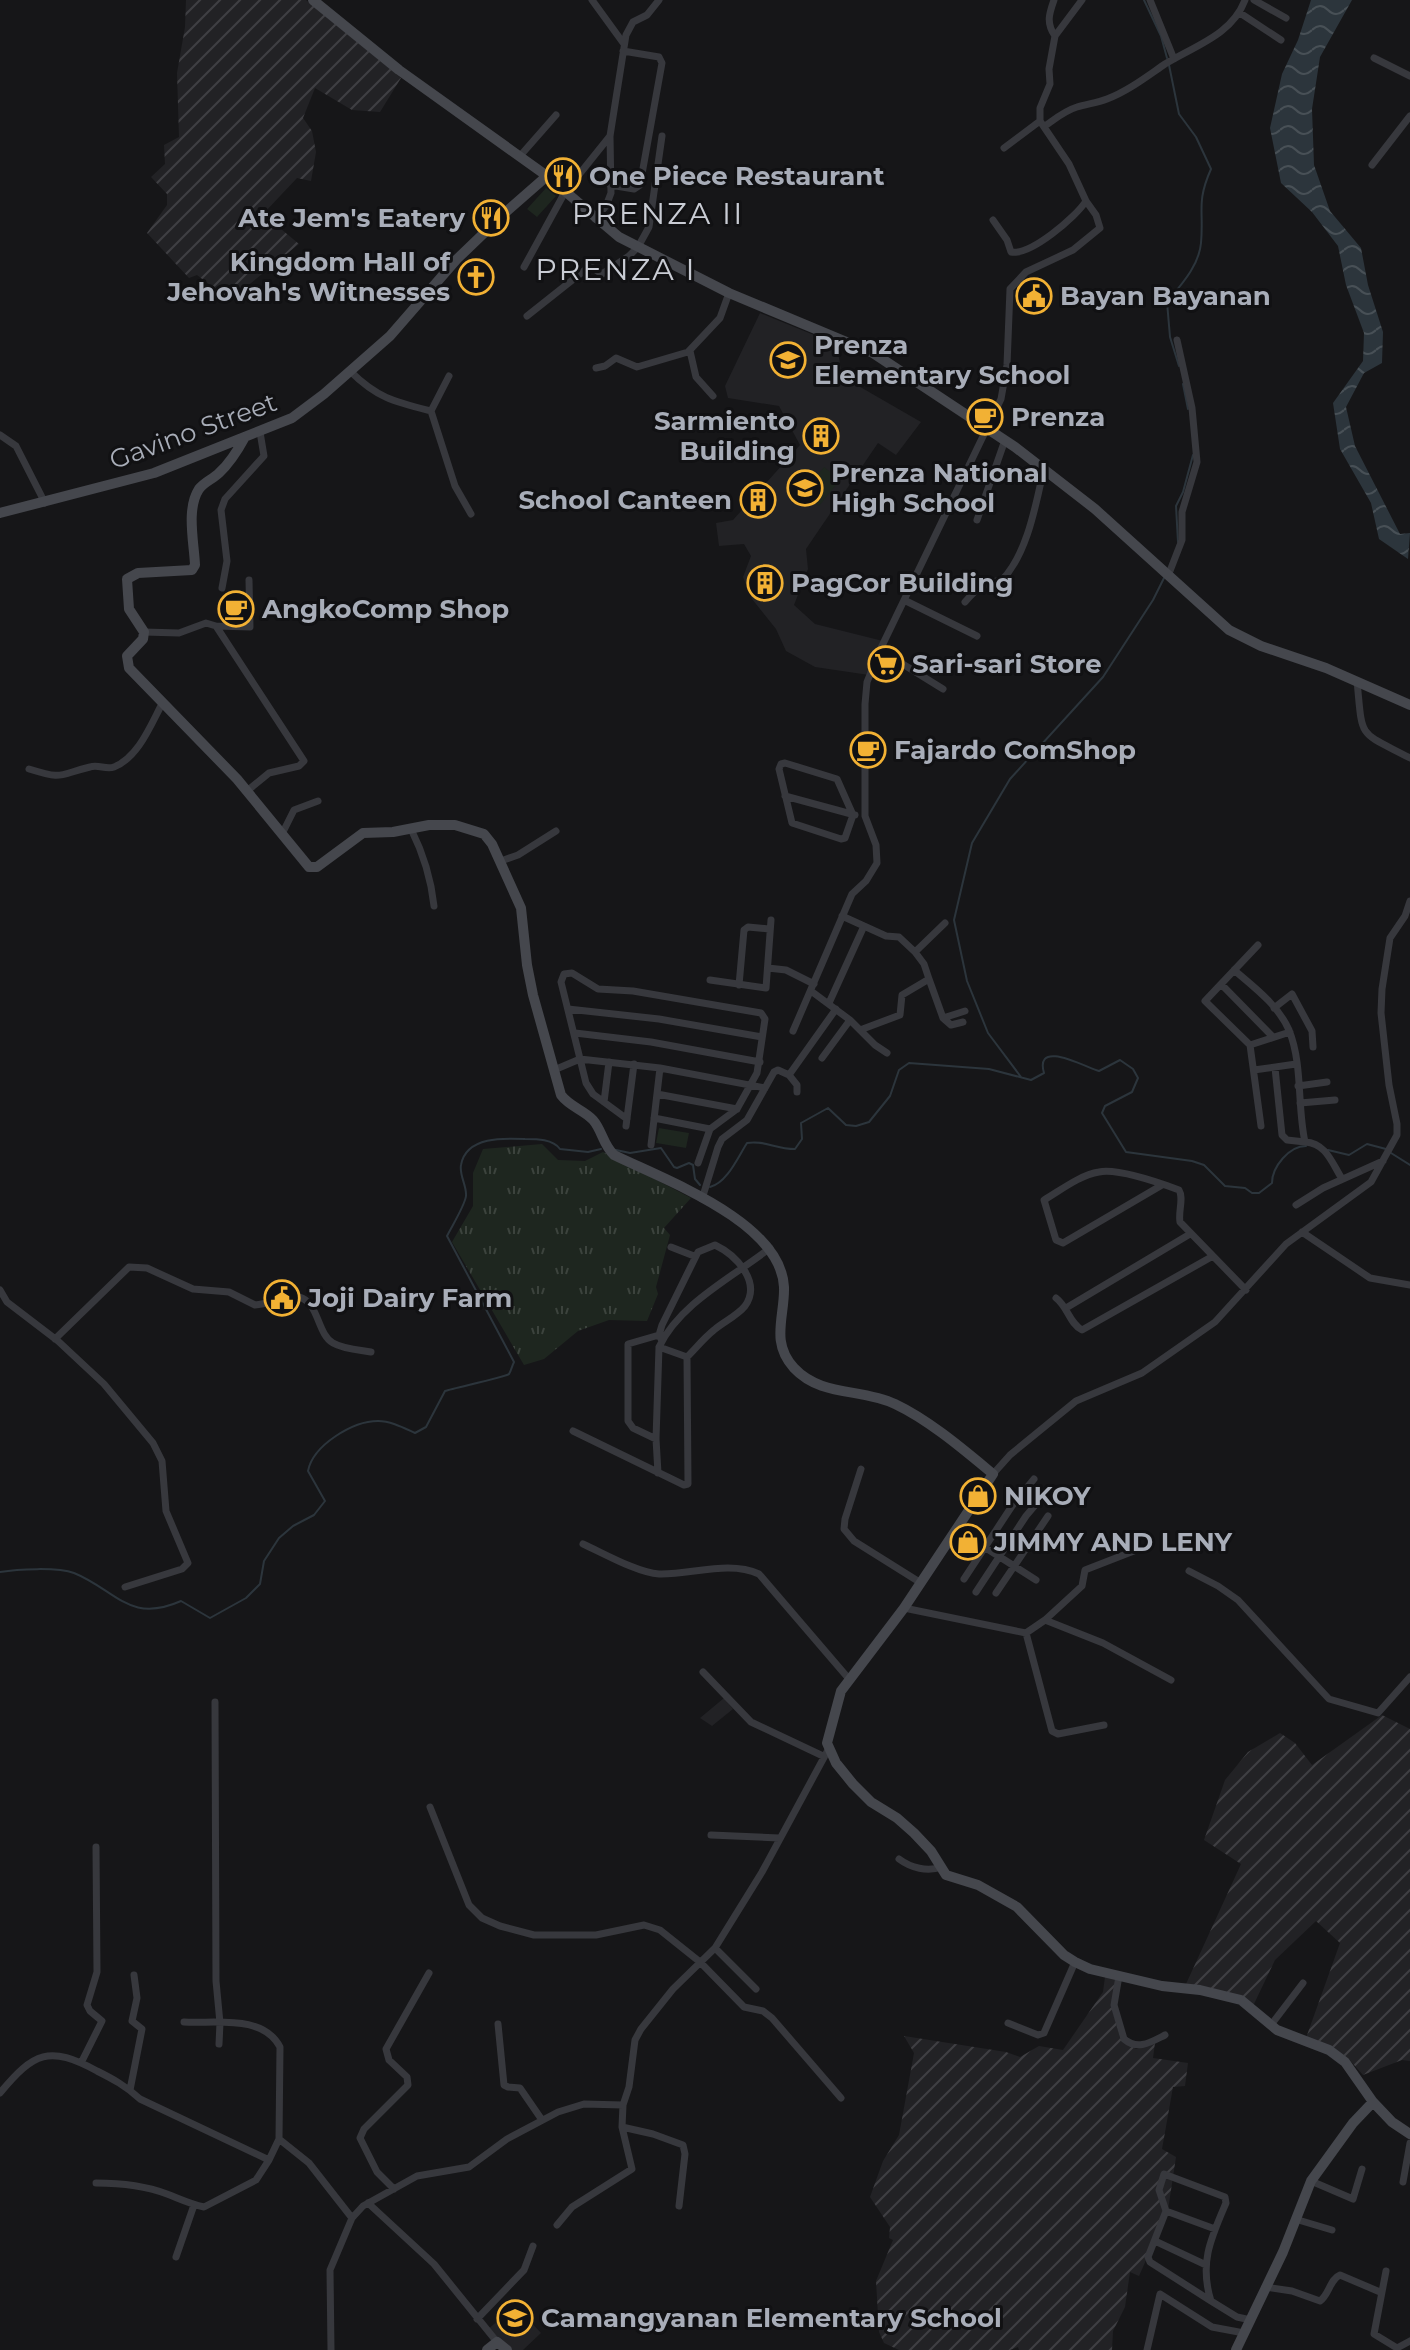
<svg xmlns="http://www.w3.org/2000/svg" width="1410" height="2350" font-family="Montserrat,sans-serif">
<style>
.built{fill:#222225}
.industrial{fill:url(#industrial-furrows)}
.grass{fill:url(#grass-tufts)}
.garden{fill:#1e261f}
.water{fill:url(#water-waves)}
.lines{fill:none;stroke-linecap:round;stroke-linejoin:round}
.stream{stroke:#2c353c;stroke-width:2}
.street{stroke:#37383d;stroke-width:7}
.secondary{stroke:#45474d;stroke-width:10}
.labels{text-anchor:middle;dominant-baseline:central;stroke-width:6;stroke-linejoin:round;paint-order:stroke}
.poi-label{font-size:26px;font-weight:bold;fill:#a8adb8;stroke:#111113;text-anchor:start}
.street-label{font-size:26px;fill:#a8adb8;stroke:#111113}
.quarter-label{font-size:30px;letter-spacing:2px;fill:#c9ccd4;stroke:#111113}
</style>
<defs>
<pattern id="industrial-furrows" width="10" height="10" patternUnits="userSpaceOnUse" patternTransform="scale(2)"><rect width="10" height="10" fill="#222225"/><path d="M-1 1l2-2M0 10L10 0M9 11l2-2" fill="none" stroke="#3f3f43"/></pattern>
<pattern id="grass-tufts" width="24" height="20" patternUnits="userSpaceOnUse" patternTransform="scale(2)"><rect width="24" height="20" fill="#1e261f"/><path d="M3 7l-1-3M5 7V3M7 7l1-3M15 17l-1-3M17 17v-4M19 17l1-3" fill="none" stroke="#3c433d"/></pattern>
<pattern id="water-waves" width="16" height="10" patternUnits="userSpaceOnUse" patternTransform="scale(2)"><rect width="16" height="10" fill="#2c353c"/><path d="M0 5q4-4 8 0t8 0" fill="none" stroke="#485056"/></pattern>
</defs>
<rect width="100%" height="100%" fill="#161618"/>
<path class="built" d="M760 313 836 344 843 377 921 422 896 455 878 443 806 549 808 569 794 605 815 624 883 641 869 675 815 667 786 651 776 629 752 599 743 577 751 556 744 544 719 546 716 523 733 520 800 445 779 406 728 398 725 386Z
M724 1698 733 1709 712 1726 700 1718Z
M516 2306 541 2333 523 2350H511L488 2329Z"/>
<path class="industrial" d="M186 0H306L401 78 380 112 352 110 315 88 303 118 312 131 316 152 311 181 297 178 263 214 299 244 230 300 197 275 189 278 147 233 167 205V194L151 177 165 164 164 145 179 137 177 73 185 27Z
M1382 1715 1410 1729V2061L1402 2060 1363 2075 1347 2057 1306 2038 1340 1943 1316 1921 1275 1960 1253 2006 1186 1984 1241 1864 1204 1840 1225 1780 1248 1752 1280 1733 1295 1743 1312 1765Z
M1105 1977 1115 1979 1112 2008 1120 2038 1136 2049 1155 2043 1153 2058 1188 2063 1185 2086 1173 2087 1162 2149 1176 2157 1168 2210 1139 2276 1130 2272 1125 2307 1113 2331 1112 2350H1019L1018 2347 1010 2350H899L884 2343 879 2332 876 2281 893 2240 889 2238 890 2227 870 2197 883 2161 899 2135 914 2053 904 2036 1006 2052 1020 2057 1039 2046 1063 2050 1103 1992Z"/>
<path class="grass" d="M542 1144 558 1160 585 1161 603 1152 691 1198 664 1228 670 1235 656 1287 658 1294 647 1321 609 1320 578 1331 544 1359 524 1365 452 1242 473 1206V1173L483 1149Z"/>
<path class="garden" d="M546 188 556 196 537 217 527 209Z
M824 467 840 480 819 506 803 493Z
M659 1128 689 1133 686 1148 656 1143Z"/>
<path class="water" d="M1311 0H1352L1320 57 1312 109 1314 165 1330 211 1361 248 1368 285 1383 332 1382 363 1364 373 1346 407 1355 446 1400 534 1410 533 1408 559 1379 539 1371 503 1340 449 1333 403 1363 361 1364 333 1346 285 1338 246 1312 212 1281 183 1270 128 1282 74 1298 40Z"/>
<g class="lines">
<path class="stream" d="M1144 0 1161 36 1167 58
M1169 65 1179 114 1196 137 1211 169C1196 203 1204 210 1201 243 1199 266 1181 285 1167 302L1170 337 1179 366
M1183 384 1188 409
M1178 542 1176 506 1183 492 1193 455
M1021 1077 988 1033 967 981 954 920 972 843 1010 779 1103 677 1153 600 1164 578
M616 1150 630 1153 661 1148 674 1167 677 1168 689 1163 693 1165 695 1179 700 1185
M1328 1150 1349 1155 1367 1144 1386 1149
M1391 1153 1410 1165
M710 1187C727 1183 738 1157 747 1143 765 1140 775 1149 795 1149L802 1139 801 1123 828 1108 846 1125 856 1126 869 1122 890 1096 899 1070 909 1063 989 1069 1031 1080 1044 1073C1034 1038 1087 1068 1099 1071L1120 1060 1133 1069 1138 1078 1132 1092 1105 1106 1102 1113 1126 1152 1192 1161 1204 1165 1225 1186 1245 1188 1252 1193H1259L1272 1183C1272 1167 1289 1146 1306 1146
M0 1572C17 1569 58 1567 74 1573 116 1590 129 1624 181 1601L210 1618 246 1598 260 1584 264 1561 279 1538 293 1526 314 1515 325 1501 308 1471C313 1445 353 1421 378 1421 391 1421 404 1428 415 1433L426 1427 445 1391C454 1388 506 1377 509 1374 511 1371 512 1366 514 1362L447 1236C452 1226 465 1205 466 1196 467 1186 459 1175 461 1165 466 1136 505 1138 525 1139 537 1139 553 1139 560 1149L588 1152 601 1149"/>
<path class="street" d="M592 0 624 44
M1150 0 1174 59
M1254 0 1286 18
M1240 13 1281 40
M1055 36 1082 0
M1374 58 1410 76
M1045 126C1055 119 1064 111 1077 107 1086 104 1097 103 1107 99 1128 91 1146 77 1165 64 1194 46 1232 35 1245 0
M1004 148 1040 121
M520 156 556 115
M1372 165 1410 116
M610 185 634 189 640 185 662 63 659 57 623 51
M595 219 606 206 611 193 610 136 626 35 633 22 647 15 659 0
M993 220 1007 240 1011 252C1030 256 1076 217 1086 201
M524 267 565 192 610 136
M527 316 585 270 593 268 602 274 629 256 638 247 649 227 662 136
M690 351 696 377 713 396
M596 368 605 366 616 358 637 367 688 352 720 318 729 293
M350 371C377 398 395 402 431 411
M449 376 431 411 455 486 471 514
M0 435 16 446 45 503
M977 520 1005 440
M1168 576 1182 540V512L1197 462 1192 408 1177 340
M222 588 227 561 221 510 225 499 264 456 260 432
M904 600 977 636
M965 602C977 588 984 583 1002 580 1028 553 1036 503 1044 468
M216 626 250 627 249 580
M144 632 179 633 206 623 216 626 304 761 299 766 269 773 247 791
M880 650 943 689
M1357 681C1363 741 1357 730 1410 758
M785 763 837 779 853 815 845 838 841 839 792 823 779 769 781 764Z
M29 769C65 780 57 775 90 767 98 764 106 770 114 767 139 757 151 724 163 702
M785 796 855 815
M411 829C423 853 431 878 434 906
M282 834 294 810 318 801
M501 861 518 855 556 831
M842 916 886 936 899 937 915 952 945 923
M1258 945 1205 1001 1250 1045 1261 1126
M768 968 786 970 814 984
M1234 970C1254 987 1278 1005 1289 1030 1303 1065 1297 1106 1305 1142 1326 1143 1332 1163 1342 1179
M929 979 943 1018 965 1011
M710 980 766 988 771 920
M1221 984 1272 1036
M739 985 744 930 748 927 769 929
M811 991 850 1020 875 1045 887 1053
M829 1003 864 926
M1274 1008 1292 994 1312 1031 1313 1047
M568 1009 659 1019 762 1037
M943 1018 951 1025 963 1022
M860 1030 900 1015 902 995 929 979 924 964 915 952
M793 1031 852 894 866 881 877 863 876 845 865 816V704L867 682 880 650 1001 399 1007 365 1010 289 1026 272 1073 250 1100 228 1096 215 1086 201 1069 164 1040 121V108L1050 84 1049 69 1055 36C1046 23 1049 14 1054 0
M575 1033 651 1042 760 1062
M1250 1045 1290 1032
M822 1058 850 1020
M1275 1068 1282 1135 1287 1140 1305 1142
M554 1070 580 1059 660 1068 765 1088
M1254 1070 1296 1064
M789 1075 797 1085V1092
M1298 1086 1327 1082
M657 1094 737 1109
M604 1102 609 1062
M1300 1103 1335 1100
M654 1118 710 1129
M627 1119 593 1094 586 1083 561 982 564 974 572 973 598 989 633 991 761 1013 765 1019 757 1073 737 1109 710 1129 698 1163
M626 1126 634 1064
M651 1145 660 1068
M1162 1185 1063 1243 1056 1240 1044 1200C1061 1190 1080 1175 1099 1172 1118 1168 1160 1183 1179 1190 1184 1198 1178 1212 1180 1222L1246 1290
M702 1199 718 1147 722 1139 747 1120 774 1072 778 1070 789 1075 836 1009
M1296 1205 1323 1188 1383 1161
M1302 1232 1370 1278 1410 1285
M671 1247 694 1256
M0 1290 7 1302 58 1341 104 1384 153 1443 162 1461 166 1511 188 1563 182 1569 125 1587
M1056 1298C1068 1307 1069 1323 1082 1330L1213 1256
M1066 1308 1190 1234
M55 1339 129 1267 147 1268 193 1289 229 1292 255 1305C271 1304 283 1294 299 1297 319 1302 317 1334 333 1343 343 1349 359 1350 371 1352
M659 1347 687 1357C696 1348 704 1338 714 1330 723 1322 737 1316 745 1306 762 1282 736 1255 715 1245L698 1252 662 1325 659 1335 662 1341
M573 1431 684 1485 688 1484 687 1357
M656 1439 633 1428 628 1421V1344L659 1335
M861 1469 845 1519 844 1529 854 1541 921 1583
M658 1473 656 1439 659 1347C680 1303 733 1277 770 1248
M993 1474 1010 1455 1076 1401 1142 1373 1215 1322 1286 1244 1371 1182 1397 1135V1124L1389 1085 1381 1013 1382 989 1390 938 1405 916 1410 901
M956 1529 1036 1580
M583 1544C603 1553 638 1573 659 1574 691 1575 729 1560 759 1574L849 1679
M1189 1571 1218 1586 1238 1600 1329 1699 1378 1713 1410 1677
M964 1579 1012 1506 1034 1479
M976 1592 1026 1516 1048 1490
M996 1593 1048 1516
M904 1608 1026 1633 1045 1620 1103 1643 1171 1680
M1045 1620 1082 1586 1085 1570 1139 1549
M1026 1633 1052 1731 1058 1734 1104 1725
M703 1672 751 1722 823 1756
M215 1702 216 1981 220 2023 219 2044
M430 1807 469 1905 482 1918 500 1926 534 1935H596L644 1925 660 1930 700 1962 744 2007 763 2011 772 2018 841 2098
M711 1835 779 1838
M899 1859C911 1868 927 1872 942 1867
M715 1948 756 1989
M1119 1976 1114 2005 1124 2039C1138 2051 1151 2042 1165 2035
M1008 2023 1038 2035 1044 2033 1075 1962
M498 2024 504 2085 508 2087 520 2088 542 2120
M1271 2025 1303 1983
M82 2061 102 2021 90 2011 87 2005 97 1972 96 1847
M130 2090 142 2029 132 2021 137 1998 134 1975
M0 2093C34 2052 49 2045 97 2071 113 2079 126 2086 140 2099L269 2160
M623 2105 622 2127 653 2134 683 2145 685 2154 679 2206
M279 2139 309 2163 352 2218
M1311 2181 1353 2199 1362 2169
M1403 2182 1410 2143
M96 2183C118 2183 146 2186 167 2194 180 2199 190 2204 204 2207L256 2180 269 2160 279 2139 280 2047C263 2014 214 2024 184 2022
M394 2189 377 2172 360 2138 364 2129 408 2085 407 2077 389 2060 386 2049 429 1973
M368 2203 434 2264 497 2342
M1166 2211 1215 2229
M1295 2219 1332 2230
M557 2225 572 2207 632 2169 622 2127
M1155 2241 1206 2265
M176 2257 194 2205
M1386 2271 1374 2334 1397 2348 1410 2341
M1265 2287 1292 2291 1320 2301C1329 2295 1330 2279 1340 2275L1380 2292
M1211 2301 1150 2262 1148 2257 1166 2211 1159 2190 1164 2174 1225 2197 1226 2203C1211 2238 1199 2263 1211 2301L1237 2317 1251 2320
M477 2319 524 2270 533 2246
M331 2350 330 2270 352 2218 363 2206 417 2176 469 2167 507 2139 558 2112 584 2104 623 2105 629 2087 635 2040 641 2029 673 1989 715 1948 762 1872 828 1750
M1147 2350 1160 2294 1212 2327 1244 2333"/>
<path class="secondary" d="M313 0 399 70 547 176 619 237 729 293 873 353 1015 447 1095 509 1229 630 1261 646 1326 668 1410 705
M245 437C238 450 230 463 219 473 213 479 204 482 199 489 186 509 194 542 195 565L192 570 138 573 127 579 129 609 144 632 143 639 127 656 129 668 237 779 309 867H317L363 833 393 832 429 825H455L484 834 492 844 521 908 527 965 533 995 561 1095C570 1107 584 1110 593 1120 602 1130 603 1145 614 1155 665 1180 781 1222 784 1287 785 1316 770 1342 794 1368 821 1397 861 1388 895 1404 929 1420 964 1450 993 1474L904 1608 841 1691 827 1743 836 1763 853 1784 871 1802 897 1818 914 1833 931 1851 946 1875 978 1885 1017 1907 1064 1955 1075 1962 1090 1969 1162 1986 1200 1990 1241 2000 1277 2030 1329 2050 1345 2062 1373 2102 1392 2122 1410 2134
M0 513 154 473 292 418 324 394 390 336 457 259 507 211 547 176
M487 2350 497 2342 507 2350
M1236 2350 1283 2252 1311 2181 1353 2123 1373 2102"/>
</g>
<defs>
<symbol id="restaurant-ring" viewBox="-11 -11 22 22"><circle r="9.5" fill="#111113" stroke="#f2b134" stroke-width="1.5"/><path d="M-5-6h1v4h1v-4h1v4h1v-4h1v5L-1.5 .5V6h-2V.5L-5-1ZM5-6V6H3V1.5H1.5Q1.5-4 5-6Z" fill="#f2b134"/></symbol>
<symbol id="church-ring" viewBox="-11 -11 22 22"><circle r="9.5" fill="#111113" stroke="#f2b134" stroke-width="1.5"/><path d="M-1.2-6h2.4v3.5h3.3v2.4h-3.3V6h-2.4V-.1h-3.3v-2.4h3.3Z" fill="#f2b134"/></symbol>
<symbol id="civic-ring" viewBox="-11 -11 22 22"><circle r="9.5" fill="#111113" stroke="#f2b134" stroke-width="1.5"/><path d="M-.6-6.5H3V-4.5H.6V-3L4-1V1h2V6H-6V1h2V-1L-.6-3ZM-1.2 2.5V6h2.4V2.5Z" fill="#f2b134"/></symbol>
<symbol id="school-ring" viewBox="-11 -11 22 22"><circle r="9.5" fill="#111113" stroke="#f2b134" stroke-width="1.5"/><path d="M0-5L7-2L0 1L-7-2ZM-4 1L0 2.5L4 1V4Q0 6-4 4Z" fill="#f2b134"/></symbol>
<symbol id="cafe-ring" viewBox="-11 -11 22 22"><circle r="9.5" fill="#111113" stroke="#f2b134" stroke-width="1.5"/><path d="M-5.5-4.5H6V0H3Q3 3.5 0 3.5H-2.5Q-5.5 3.5-5.5 0ZM3-3.2v2h1.7v-2ZM-6 4.5H4V6H-6Z" fill="#f2b134"/></symbol>
<symbol id="building-ring" viewBox="-11 -11 22 22"><circle r="9.5" fill="#111113" stroke="#f2b134" stroke-width="1.5"/><path d="M-4-6H4V6H1V3H-1V6H-4ZM-2.5-4.3h1.7v1.8h-1.7ZM.8-4.3h1.7v1.8H.8ZM-2.5-1h1.7V.8h-1.7ZM.8-1h1.7V.8H.8Z" fill="#f2b134"/></symbol>
<symbol id="supermarket-ring" viewBox="-11 -11 22 22"><circle r="9.5" fill="#111113" stroke="#f2b134" stroke-width="1.5"/><path d="M-6-5.5h2.5l.6 2H6L4.5 2H-2.5L-4.4-4H-6ZM-1.5 3.2a1.3 1.3 0 1 0 .1 0ZM3 3.2a1.3 1.3 0 1 0 .1 0Z" fill="#f2b134"/></symbol>
<symbol id="shop-ring" viewBox="-11 -11 22 22"><circle r="9.5" fill="#111113" stroke="#f2b134" stroke-width="1.5"/><path d="M-5-2.5h2.3a2.7 3.5 0 0 1 5.4 0H5L5.5 6h-11ZM-1.5-2.5h3a1.5 2.3 0 0 0-3 0Z" fill="#f2b134"/></symbol>
</defs>
<g fill-rule="evenodd">
<use href="#restaurant-ring" x="543" y="156" width="40" height="40"/>
<use href="#restaurant-ring" x="471" y="198" width="40" height="40"/>
<use href="#church-ring" x="456" y="257" width="40" height="40"/>
<use href="#civic-ring" x="1014" y="276" width="40" height="40"/>
<use href="#school-ring" x="768" y="340" width="40" height="40"/>
<use href="#cafe-ring" x="965" y="397" width="40" height="40"/>
<use href="#building-ring" x="801" y="416" width="40" height="40"/>
<use href="#school-ring" x="785" y="468" width="40" height="40"/>
<use href="#building-ring" x="738" y="480" width="40" height="40"/>
<use href="#building-ring" x="745" y="563" width="40" height="40"/>
<use href="#cafe-ring" x="216" y="589" width="40" height="40"/>
<use href="#supermarket-ring" x="866" y="644" width="40" height="40"/>
<use href="#cafe-ring" x="848" y="730" width="40" height="40"/>
<use href="#civic-ring" x="262" y="1278" width="40" height="40"/>
<use href="#shop-ring" x="958" y="1476" width="40" height="40"/>
<use href="#shop-ring" x="948" y="1522" width="40" height="40"/>
<use href="#school-ring" x="495" y="2298" width="40" height="40"/>
</g>
<g class="labels">
<g class="poi-label">
<text x="589" y="176">One Piece Restaurant</text>
<text x="465" y="218" text-anchor="end">Ate Jem's Eatery</text>
<text x="450" y="262" text-anchor="end">Kingdom Hall of<tspan x="450" dy="30">Jehovah's Witnesses</tspan></text>
<text x="1060" y="296">Bayan Bayanan</text>
<text x="814" y="345">Prenza<tspan x="814" dy="30">Elementary School</tspan></text>
<text x="1011" y="417">Prenza</text>
<text x="795" y="421" text-anchor="end">Sarmiento<tspan x="795" dy="30">Building</tspan></text>
<text x="831" y="473">Prenza National<tspan x="831" dy="30">High School</tspan></text>
<text x="732" y="500" text-anchor="end">School Canteen</text>
<text x="791" y="583">PagCor Building</text>
<text x="262" y="609">AngkoComp Shop</text>
<text x="912" y="664">Sari-sari Store</text>
<text x="894" y="750">Fajardo ComShop</text>
<text x="308" y="1298">Joji Dairy Farm</text>
<text x="1004" y="1496">NIKOY</text>
<text x="994" y="1542">JIMMY AND LENY</text>
<text x="541" y="2318">Camangyanan Elementary School</text>
</g>
<g class="street-label">
<text transform="translate(193 431) rotate(-20)">Gavino Street</text>
</g>
<g class="quarter-label">
<text x="658" y="213">PRENZA II</text>
<text x="616" y="269">PRENZA I</text>
</g>
</g>
</svg>
